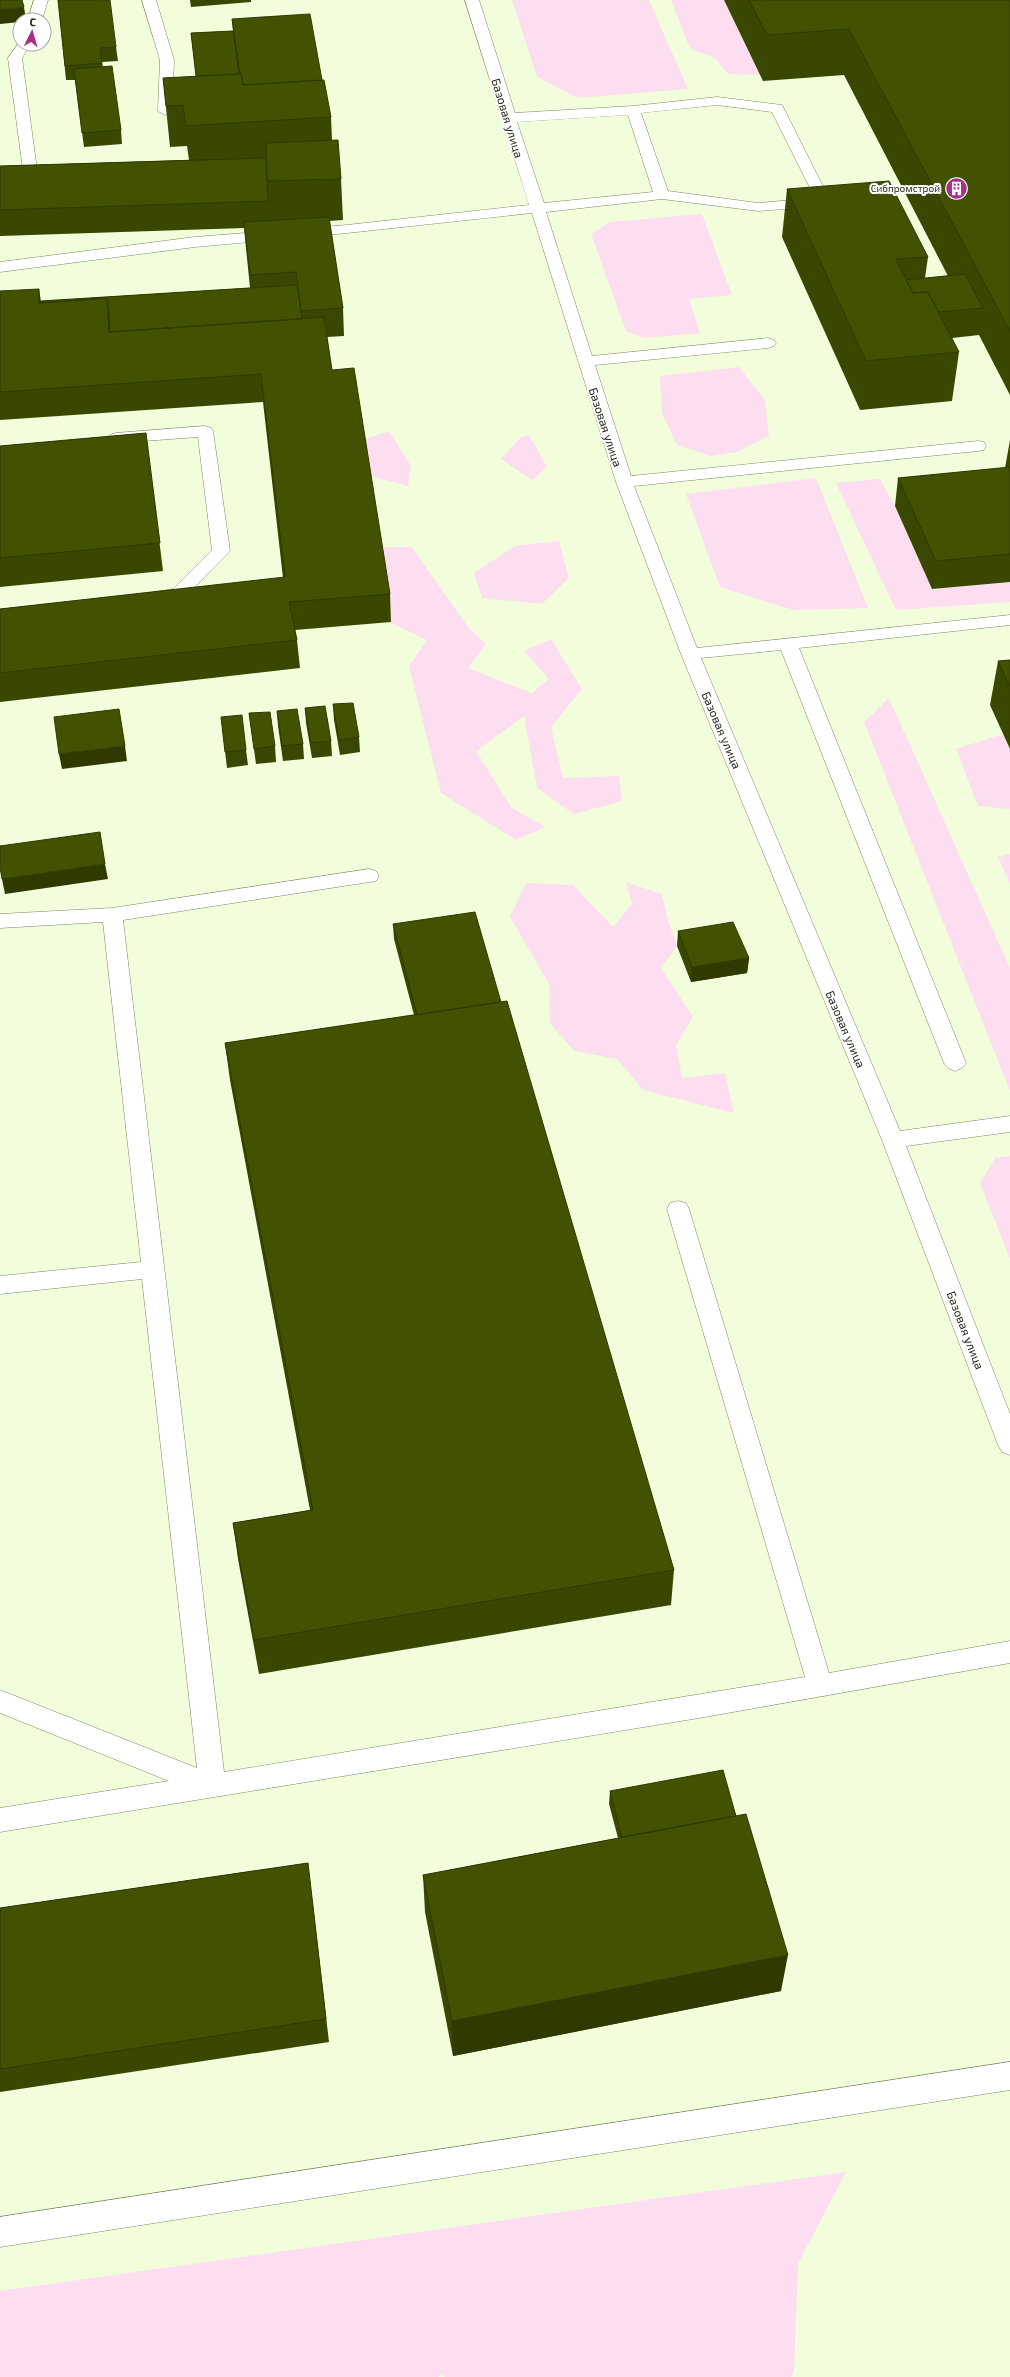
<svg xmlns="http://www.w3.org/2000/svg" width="1010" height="2377" font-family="'Exo 2',sans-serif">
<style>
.green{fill:#fddef1}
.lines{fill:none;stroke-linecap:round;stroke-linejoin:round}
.minor-casing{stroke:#7c8566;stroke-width:1}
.minor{fill:#fff;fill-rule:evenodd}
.wall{fill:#3a4700}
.shaded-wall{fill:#2f3900}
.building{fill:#435200;stroke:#2f3900}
.labels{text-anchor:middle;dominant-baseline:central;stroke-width:4;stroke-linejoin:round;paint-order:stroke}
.far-poi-label{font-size:10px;fill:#24281b;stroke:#fff;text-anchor:end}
.street-label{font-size:12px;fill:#24281b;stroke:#fff}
</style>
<rect width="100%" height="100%" fill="#f2fddb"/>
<path class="green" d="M512 0H649L688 89 577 98 537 77Z
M671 0H724L760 75 728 74 715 58 690 49Z
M702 214 732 295 689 299 700 333 644 338 626 331 591 234 610 222Z
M739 367 765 400 769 436 737 452 711 456 677 445 662 413 660 376Z
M389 431 411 466 408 486 368 475 362 440Z
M529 435 547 467 532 480 501 459 520 438Z
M816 478 868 608 793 610 720 587 686 494Z
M880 479 895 506 932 589 1010 582V602L896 610 836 483Z
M559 541 569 578 542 604 482 598 474 573 515 546Z
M379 547H412L468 627 486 644 468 668 532 693 549 679 524 651 551 639 582 689 551 727 563 778 619 776 622 801 574 814 537 788 524 716 476 751 512 808 545 827 516 840 441 793 409 666 427 640 391 623Z
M889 698 1010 968V1091L864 722Z
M1003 734 1010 749V809L978 806 956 749Z
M1010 854V884L998 857Z
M626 882 662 894 668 920 677 946 661 968 693 1017 676 1045 682 1078 725 1073 734 1113 643 1090 617 1059 574 1051 550 1023 549 984 510 917 526 883 573 885 613 927 632 904Z
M1010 1156V1259L980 1183 995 1158Z
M846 2172 798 2264 794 2371 791 2377H445L442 2374 438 2377H0V2291Z"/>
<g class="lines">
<defs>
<path id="minor" d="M34 0H48L42 20H28Z
M142 0H156L174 60 172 111 165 115 158 111 160 60Z
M465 0H479L515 113 633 106 717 97 782 105 831 202 824 206 758 211 662 199 546 212 592 356 768 338 774 340 776 343 774 346 768 348 595 365 631 476 978 441 984 442 986 446 984 450 978 451 634 486 697 648 1010 615V625L799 648 966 1063 962 1068 955 1071 948 1068 944 1063 781 650 701 658 900 1131 1010 1116V1132L906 1146 1010 1414V1455L1002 1452 998 1445 882 1140 681 654 616 482 532 213 347 233 195 247 0 272V262L195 237 347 225 529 205ZM717 105 772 112 815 198 758 203 668 191 641 113ZM628 115 653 192 544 203 517 122Z
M20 41V44H31L22 58 37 170 30 174 23 170 8 58Z
M205 426 211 428 213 431 230 551 184 598 156 602 150 601 147 597 150 593 173 589 212 550 198 437 116 443 110 441 108 438 110 435 116 433Z
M369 869 376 871 379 876 376 881 123 920 224 1772 805 1677 667 1209 670 1203 678 1201 686 1203 689 1209 829 1673 1010 1641V1663L699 1718 0 1832V1808L169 1781 0 1713V1690L197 1768 142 1279 0 1294V1276L141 1262 103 922 0 928V914L112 908Z
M1010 2062V2090L0 2247V2217Z"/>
</defs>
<use href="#minor" class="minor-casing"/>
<use href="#minor" class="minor"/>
</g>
<path class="wall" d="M58 0 116 47 118 61 102 62 103 67 121 130 122 144 84 147 75 80H66Z
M190 0H251V2L191 7Z
M724 0H1010V395L979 335 952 338 959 352 952 401 860 410 782 237 787 189 928 257 925 278 948 276 844 75 763 81Z
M232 19 322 80 331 117 332 140 341 179 343 220 329 221 343 308 344 336 327 337 332 370 390 594 391 622 295 630 297 640 300 668 0 702V609L283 578 263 402 0 420V291L41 301 250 288 244 228 0 236V166L189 160 187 146 170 147 163 78 196 76 191 33 233 31Z
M146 433 163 571 0 587V446Z
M1010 440V582L932 589 895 506 898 478 1005 468Z
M1010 660V749L990 705 998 661Z
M333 704 359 737 360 752 340 755 334 720Z
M305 708 331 741 332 756 312 758 306 723Z
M277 711 303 744 304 759 283 761 278 726Z
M249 713 275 746 276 762 256 764Z
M221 717 246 750 248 765 227 768Z
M393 924 501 1002 674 1570 671 1605 259 1674 238 1559 233 1523 310 1510 230 1080 225 1043 414 1015 394 939Z
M678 931 749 958 747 973 691 982 677 946Z
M610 1791 736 1816 781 1991 453 2056 425 1912 423 1875 618 1838 609 1804Z
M308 1863 329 2042 0 2092V1908Z"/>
<path class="shaded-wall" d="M24 7 26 20H20V22L0 24V10Z
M39 289 43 315 39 303Z
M107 298 110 326V344L109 332Z
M125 746 127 761 62 769 59 754Z
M105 864 108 879 5 894 2 879Z
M749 958 747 973 691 982 692 967Z
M788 1955 781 1991 453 2056 452 2021Z"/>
<path class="building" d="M0 0H22L24 7 0 10Z
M58 0H110L116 47 100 48 102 63 65 66Z
M749 0H1010V331L849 29 767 35Z
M310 14 322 80 243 85 241 74H240L232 19Z
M233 31 239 74 196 76 191 33Z
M112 66 121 130 82 133 74 69Z
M241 74 243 85 324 80 331 117 186 126 183 105 166 106 163 78Z
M338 140 341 179 267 181 266 143Z
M266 158 267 181 268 201 0 210V166Z
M889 181 928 257 896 259 913 293 928 292 959 352 866 361 787 189Z
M329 217 343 308 301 311 296 272 250 275 244 222Z
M965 274 983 308 939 312 928 292 913 293 906 280Z
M297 285 302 319 110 332 109 311 107 298 41 303V301Z
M39 289V303L107 298 109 332 324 317 332 370 354 368 390 594 289 602 297 640 0 673V609L285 577 261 374 0 392V291Z
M146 433 160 543 0 558V446Z
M1010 467V554L936 561 898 478Z
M1010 660V687L998 661Z
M353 703 359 737 339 740 333 704Z
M325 706 331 741 311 743 305 708Z
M119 709 125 746 59 754 54 717Z
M297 709 303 744 282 746 277 711Z
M270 712 275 746 254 749 249 713Z
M242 715 246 750 225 752 221 717Z
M100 832 105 864 2 879 0 867V846Z
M475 912 501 1002 417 1015 393 924Z
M733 922 749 958 692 967 678 931Z
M507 1001 674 1570 254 1640 233 1523 313 1510 225 1043Z
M723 1770 736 1816 622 1837 610 1791Z
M746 1814 788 1955 452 2021 423 1875Z
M308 1863 326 2019 0 2069V1908Z"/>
<defs>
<symbol id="building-disc" viewBox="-11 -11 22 22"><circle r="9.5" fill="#a62f87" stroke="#fff"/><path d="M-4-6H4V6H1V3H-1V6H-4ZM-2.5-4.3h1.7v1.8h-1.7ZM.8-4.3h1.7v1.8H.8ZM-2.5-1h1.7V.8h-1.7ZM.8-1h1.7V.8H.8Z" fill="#fff"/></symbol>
</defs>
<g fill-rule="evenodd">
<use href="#building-disc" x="944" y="176" width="25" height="25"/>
</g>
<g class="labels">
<g class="far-poi-label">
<text x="940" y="188">Сибпромстрой</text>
</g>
<g class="street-label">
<text transform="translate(508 118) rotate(73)">Базовая улица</text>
<text transform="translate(606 427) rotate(72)">Базовая улица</text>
<text transform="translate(722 730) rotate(67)">Базовая улица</text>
<text transform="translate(846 1029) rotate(67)">Базовая улица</text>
<text transform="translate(966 1330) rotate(69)">Базовая улица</text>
</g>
</g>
<g transform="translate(32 32) rotate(5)"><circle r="19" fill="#ffffff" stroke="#a7a9a4"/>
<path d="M0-3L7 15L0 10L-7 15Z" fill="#a62f87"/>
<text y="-6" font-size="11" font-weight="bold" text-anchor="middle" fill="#24281b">С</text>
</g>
</svg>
